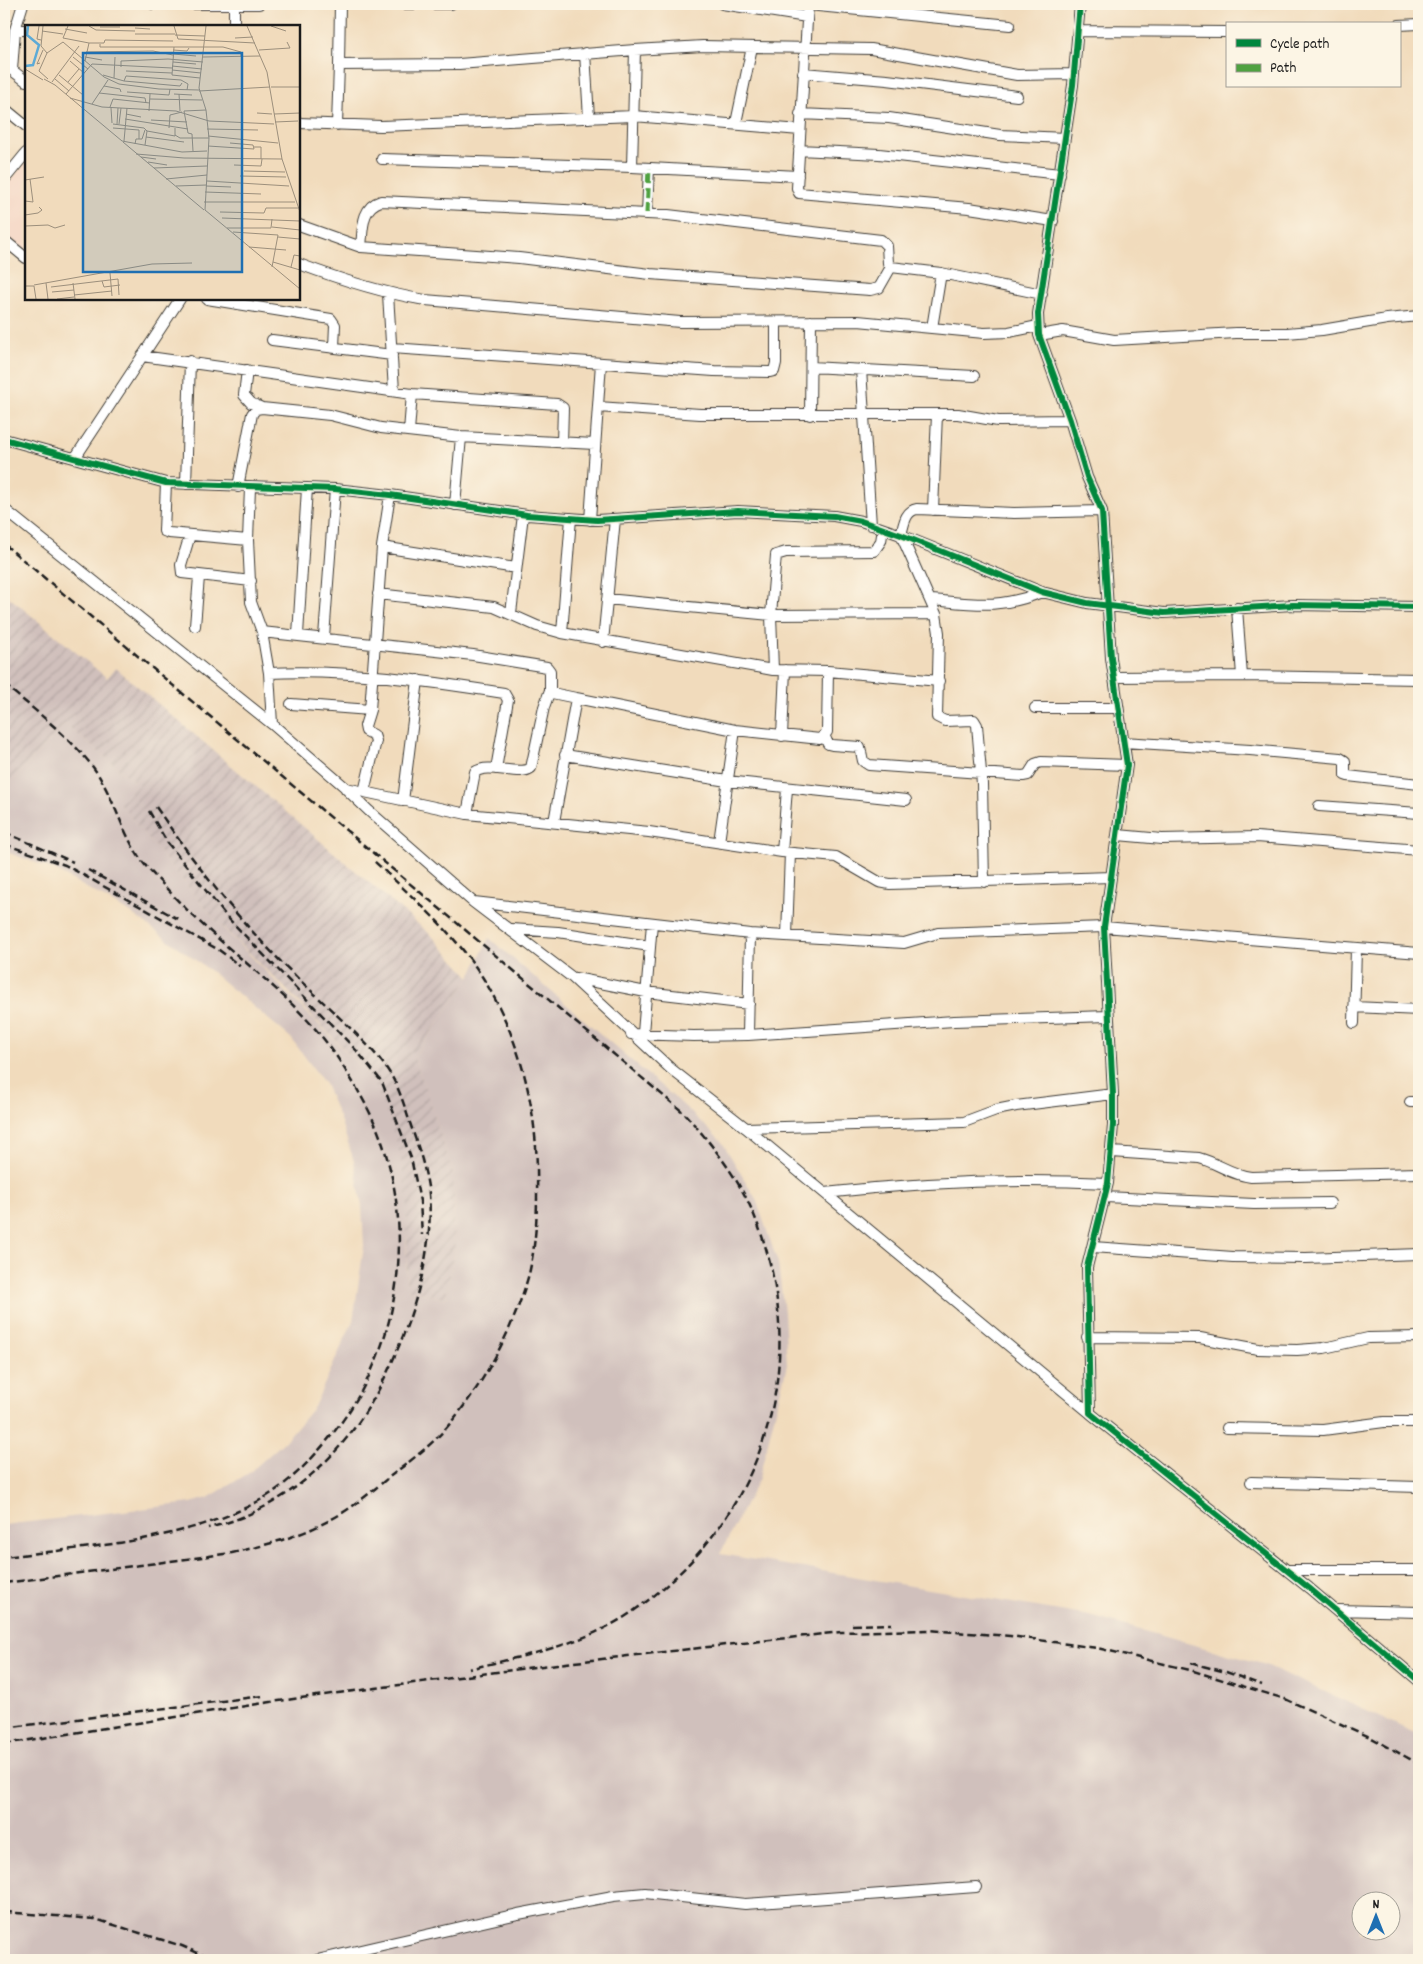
<svg xmlns="http://www.w3.org/2000/svg" width="1423" height="1964" font-family="Dekko,sans-serif">
<style>
.built{fill:#f4d3c1}
.industrial{fill:url(#industrial-furrows)}
.railway{fill:#d0c0bc;fill-rule:evenodd}
.lines{fill:none;stroke-linecap:round;stroke-linejoin:round}
.minor-casing{stroke:#3c3934;stroke-width:12}
.minor{stroke:#fff;stroke-width:10}
.rail{stroke:#1c1c1c;stroke-width:2.5;stroke-dasharray:8 4;stroke-linecap:butt}
.quiet{stroke:#4fa141;stroke-width:5;stroke-dasharray:10 5;stroke-linecap:butt}
.cycleway-casing{stroke:#fcf5e5;stroke-width:9}
.cycleway{stroke:#00873e;stroke-width:6}
.inset-river{fill:none;stroke:#5caad6;stroke-width:2.5}
.inset-road{fill:none;stroke:#9c8f7c;stroke-width:1}
.view{fill:#1f6fb2;fill-opacity:0.15;stroke:#1f6fb2;stroke-width:2.5}
.inset-edge{fill:none;stroke:#1c1c1c;stroke-width:2.5}
</style>
<defs>
<pattern id="industrial-furrows" width="10" height="10" patternUnits="userSpaceOnUse" patternTransform="scale(1.25)"><rect width="10" height="10" fill="#d0c0bc"/><path d="M-1 1l2-2M0 10L10 0M9 11l2-2" fill="none" stroke="#b2a4a1"/></pattern>
</defs>
<rect width="100%" height="100%" fill="#fcf5e5"/>
<filter id="ink" filterUnits="userSpaceOnUse"><feTurbulence type="fractalNoise" baseFrequency=".02" numOctaves="2"/><feDisplacementMap in="SourceGraphic" scale="10" xChannelSelector="R" yChannelSelector="G"/><feConvolveMatrix kernelMatrix="1 2 1 2 8 2 1 2 1" color-interpolation-filters="sRGB"/></filter>
<filter id="wash" filterUnits="userSpaceOnUse"><feTurbulence type="fractalNoise" baseFrequency=".0096" numOctaves="4" result="noise"/><feDisplacementMap in="SourceGraphic" scale="20" xChannelSelector="R" yChannelSelector="G"/><feGaussianBlur stdDeviation="1.12" result="paint"/><feColorMatrix in="noise" values="0 0 0 0 0 0 0 0 0 0 0 0 0 0 0 0 0 1.4 0 .05"/><feComposite in="paint" operator="in"/></filter>
<g filter="url(#wash)">
<rect width="100%" height="100%" fill="#f1dbbc"/>
<path class="built" d="M26 162V253L4 234V188Z"/>
<path class="industrial" d="M4 593 107 678 116 668 431 935 470 977 414 1057 429 1097 454 1176 455 1248 446 1299 406 1289 407 1238 366 1072 281 984 215 920 117 801 134 782 65 724 4 791Z"/>
<path class="railway" d="M65 724 134 782 118 802 215 920 366 1072 381 1099 398 1145 404 1176 407 1206 406 1289 446 1299 455 1248 454 1176 429 1097 414 1057 470 977 489 938 683 1105 722 1142 756 1199 778 1263 784 1312 787 1365 759 1478 720 1554 1090 1616 1266 1665 1419 1735V1960H4V1525L191 1503 208 1498 249 1473 284 1442 314 1407 353 1321 364 1246 362 1206 354 1161 341 1122 325 1084 291 1038 212 972 131 913 53 869 4 851V791ZM1360 1902H1390V1932H1360Z"/>
</g>
<g filter="url(#ink)">
<g class="lines">
<defs>
<path id="minor" d="M153 4H259
M234 4V26
M369 4H451
M722 4 807 17
M808 4 797 188 799 193 969 208 1053 221
M1080 4 1073 85 1038 314 1039 335 1070 420 1087 477 1102 511 1111 658 1127 765 1104 927 1113 1094V1125L1108 1183 1087 1267 1090 1413 1309 1588 1419 1681
M808 5 1010 25
M1399 25 1419 24
M15 30H26
M1078 31 1227 32
M585 53 589 118
M4 64 26 81
M339 65 340 4
M12 70 15 30 23 4
M803 73 887 80 1017 96
M4 108 26 126
M800 114 889 118 1000 135 1065 138
M299 123 381 126 634 116 800 130
M736 123 752 47
M337 125 339 65 459 64 635 50 703 46 871 49 1017 75 1074 74
M799 150 879 154 1060 174
M382 159 632 167 798 176
M632 167 635 50
M4 180 26 153
M647 213 649 168
M299 225 361 247 519 258 650 274 870 290 879 288 891 267
M4 240 26 258
M361 247C363 229 361 207 381 201L668 215 881 240 887 246 888 263 891 267 941 273 932 328
M299 264C339 279 383 293 425 300L680 322 858 321 984 333 1009 332 1038 326
M941 273 1042 294
M388 294 394 391
M207 299 331 319 335 325 334 347
M1039 335 1063 331 1114 340 1236 333H1287L1322 330 1387 319 1419 316
M272 340 392 355
M392 348 714 371 770 372 774 371 776 363V322
M142 356 412 394 557 404 563 408 562 443
M811 367 974 376
M861 369 871 525
M247 370 244 395 251 403 262 408
M598 407 700 414H958L998 421 1070 420
M810 415 811 321
M409 431 412 394
M4 439 166 483 335 489 390 495 527 515 597 520 738 511 834 516 861 521 901 535 1042 592 1087 603 1133 609 1164 613 1293 605 1419 607
M75 458 180 299
M166 483 164 531 169 533 248 540
M186 484 190 361
M238 487 252 414 256 409 262 408 330 415 381 428 461 437 595 444
M250 488 248 540 251 602 262 632 269 673 272 724
M455 505 461 437
M4 509 272 724 346 788 467 814 649 832 782 852 836 857 879 882 890 884 1111 877
M933 510 937 414
M590 520 601 363
M190 535 181 565 182 573 251 581
M382 547 516 568
M378 594 494 607 537 626 562 633 773 670 828 671 939 681
M607 599 771 615 936 614
M932 600C975 604 1001 609 1042 592
M1237 608 1242 676
M511 613 523 515
M195 626 199 577
M262 632 473 655 547 667 550 671V690L552 693 576 698 554 822
M562 633 571 518
M298 635 307 488
M324 637 335 489
M603 642 615 519
M773 670 771 615 776 555 786 552 874 551 881 541 883 529
M269 673C348 669 427 681 504 693L508 700 496 769
M1114 677 1242 676 1419 679
M576 698 735 730 820 739 827 732 828 671
M291 704 370 710
M1035 708H1118
M782 736 785 670
M825 737 828 744 832 745 860 747 863 761 869 765 1023 776 1028 775 1035 764 1041 762 1127 765
M1123 742 1250 750 1340 758 1345 761V775L1348 776 1419 784
M565 755 727 781 906 800
M346 789 369 811 473 902 573 978 671 1069 746 1128 1090 1413
M364 792 376 741 374 735 366 731 365 726 370 710 382 547 390 495
M403 801 418 680
M1319 806 1419 813
M467 814 475 772C489 762 520 777 531 768L544 707 550 690
M1118 835 1162 839 1257 837 1419 850
M719 842 735 730
M782 852 787 789
M984 882 982 784 977 725 974 720 945 721 937 717 939 633 936 614 901 535C904 524 905 511 917 509L1014 513 1102 511
M474 902 750 934 904 943 938 933 1104 927 1419 953
M511 929 558 932 650 946
M787 936 790 853
M575 978 646 992 749 1004
M1354 1007 1419 1010
M1354 1023 1356 948
M643 1033 652 923
M631 1034 694 1036 748 1035 954 1021 1108 1016
M748 1035 750 934
M1410 1102H1419
M746 1128 964 1122 996 1110 1016 1106 1113 1094
M1112 1152 1199 1158C1218 1163 1231 1175 1251 1177L1419 1173
M825 1193C919 1182 1013 1178 1108 1183
M1105 1197 1254 1204 1330 1203
M1093 1247 1233 1257 1306 1258 1419 1254
M1087 1337 1200 1338 1258 1349 1297 1350 1324 1348 1368 1338 1419 1337
M1227 1428 1323 1430 1384 1422H1419
M1251 1482 1419 1487
M1287 1570H1419
M1337 1610 1419 1612
M317 1960 518 1914 613 1896 645 1893 745 1904 976 1887"/>
</defs>
<use href="#minor" class="minor-casing"/>
<use href="#minor" class="minor"/>
<path class="rail" d="M4 544 684 1113C710 1142 735 1173 751 1208 818 1360 763 1526 626 1616 579 1646 522 1656 469 1669
M4 684C33 709 64 732 89 762 110 787 119 824 136 852 144 866 158 879 169 891 222 950 292 991 337 1057 354 1083 372 1112 382 1142 416 1239 398 1352 334 1432 311 1461 286 1487 253 1504 180 1542 84 1547 4 1557
M156 807C189 855 224 902 264 944 289 971 317 996 343 1021 359 1037 377 1053 389 1072 399 1087 404 1105 410 1123 418 1146 426 1169 429 1194 434 1254 412 1321 386 1375 351 1449 289 1509 208 1528
M149 811 167 842 227 917 357 1051 382 1082 411 1158 420 1201 422 1235
M4 832 73 862
M4 844 65 865 219 950 240 966
M88 870 178 919
M4 1583 232 1553C266 1545 299 1537 330 1520 351 1509 370 1493 388 1478 410 1461 435 1443 452 1421 487 1379 514 1327 529 1274 535 1248 537 1220 537 1194 539 1117 524 1045 483 978 455 933 411 896 373 860
M852 1625 892 1624
M1191 1663 1226 1672 1262 1685
M4 1728 263 1696
M4 1744 271 1702 557 1664 841 1632 928 1630 1010 1636 1097 1648 1190 1670 1285 1699 1370 1737 1419 1764
M4 1912 95 1919 182 1946 214 1960"/>
<path class="quiet" d="M647 213 649 168"/>
<defs>
<path id="cycleway" d="M1080 4 1073 85 1038 314 1039 335 1070 420 1087 477 1102 511 1111 658 1127 765 1104 927 1113 1094V1125L1108 1183 1087 1267 1090 1413 1309 1588 1419 1681
M4 439 166 483 335 489 390 495 527 515 597 520 738 511 834 516 861 521 901 535 1042 592 1087 603 1133 609 1164 613 1293 605 1419 607"/>
</defs>
<use href="#cycleway" class="cycleway-casing"/>
<use href="#cycleway" class="cycleway"/>
</g>
</g>
<g transform="translate(25 25)">
<rect width="275" height="275" fill="#f1dbbc"/>
<path class="inset-river" d="M0 41 8 40 14 20 2 10 3 1"/>
<path class="inset-road" d="M14 1 12 14 16 15M18 1 16 21 22 28 14 46 23 54M43 1 38 13 64 18 60 36M64 1 71 5 110 6M149 1 153 14 230 18M181 1 174 63 181 85 184 113 180 185 275 264M222 1 242 47 257 134 275 187M246 1 261 6M75 2H95M110 3 125 4M40 4 62 8M17 6 38 9M110 9H150M150 10 180 11M210 13 228 12M38 17 79 52 94 59 134 64 174 65M64 18H79L80 15 148 16M75 19V22H198L216 27V31M149 22 147 50 175 53M148 25 162 26 164 23M234 25 265 23 262 17M61 27 128 26 148 30M22 28 38 17M148 29 171 31M48 32 63 44M60 32 77 35M178 32 235 31M45 36 59 48M148 37 171 39M15 38 12 39 18 25M147 41 177 44M96 42V36L143 34 178 37M0 44 18 55M147 45 176 48M101 46 147 48M34 50 58 70M78 50 99 56 155 61 157 58M89 53 90 32M19 54 30 60 97 116 157 127 182 126M30 54 44 66M99 56 101 51 156 55 163 59 162 65M27 57 54 21M43 57 54 44M79 61 95 64 96 67M246 62H275M174 66 245 62M102 67 144 70 145 64M74 68 120 73 121 78M41 69 67 39 147 43M149 69 167 70M154 69 155 86M45 73 77 82 151 86 184 96 249 99M125 74 177 75M67 79 83 55M85 82 88 74 125 78M86 83 87 98M124 86 125 69M232 88 247 89M101 89 116 92M249 89 275 88M100 94 163 104M126 95 162 97M250 97 273 96M88 99 119 103 122 106 120 120M92 99 93 83M94 99 96 83M88 103 114 105V114M144 103 145 90 157 87M182 104 233 105M122 106 150 111V103M150 110 155 113H184M183 111 253 118M121 112 159 117M99 116 102 83M98 117 179 185M110 119 111 114H117L120 105M183 121 229 124 228 120 205 118M229 122H236V134M168 126 167 109 163 108 159 86 181 85M111 129 159 133 257 134M116 132 131 134M123 137 142 140M209 140 236 141 237 134M129 143 182 141M219 146 260 147M215 151 261 152M141 154 182 150M0 155 19 152M182 156 264 161M151 161 182 160M181 161 206 162M180 167 236 169M0 176 8 177 5 154M179 177H270M195 187 239 188 241 183H273M0 190 13 188 17 185 14 182M197 193 275 196M0 201 23 200 30 203 40 200M247 202 275 205M202 203H246L247 194M208 207 253 210 247 242M253 212 275 214M224 222 261 225M248 237 275 245M266 242 269 230 275 231M85 248 87 271M77 256 79 262 95 260M21 258 23 274M48 258 50 274M9 260 127 239 167 238M0 261H9L11 274M26 262 93 254 94 270M27 267 49 265M49 270 87 266M32 274 49 272"/>
<path class="view" d="M58 28H217V247H58Z"/>
<rect width="275" height="275" class="inset-edge"/>
</g>
<rect width="1423" height="1964" fill="none" stroke="#fcf5e5" stroke-width="20"/>
<rect x="1226" y="22" width="175" height="65" fill="#fcf5e5" stroke="#a29e95"/>
<rect x="1236" y="39" width="25" height="8" fill="#00873e" stroke="#a29e95"/>
<text x="1270" y="48" font-size="15" fill="#1c1c1c">Cycle path</text>
<rect x="1236" y="64" width="25" height="8" fill="#4fa141" stroke="#a29e95"/>
<text x="1270" y="72" font-size="15" fill="#1c1c1c">Path</text>
<g transform="translate(1376 1916)"><circle r="24" fill="#fcf5e5" stroke="#a29e95"/>
<path d="M0-4L9 19L0 12L-9 19Z" fill="#1f6fb2"/>
<text y="-8" font-size="14" font-weight="bold" text-anchor="middle" fill="#1c1c1c">N</text>
</g>
</svg>
